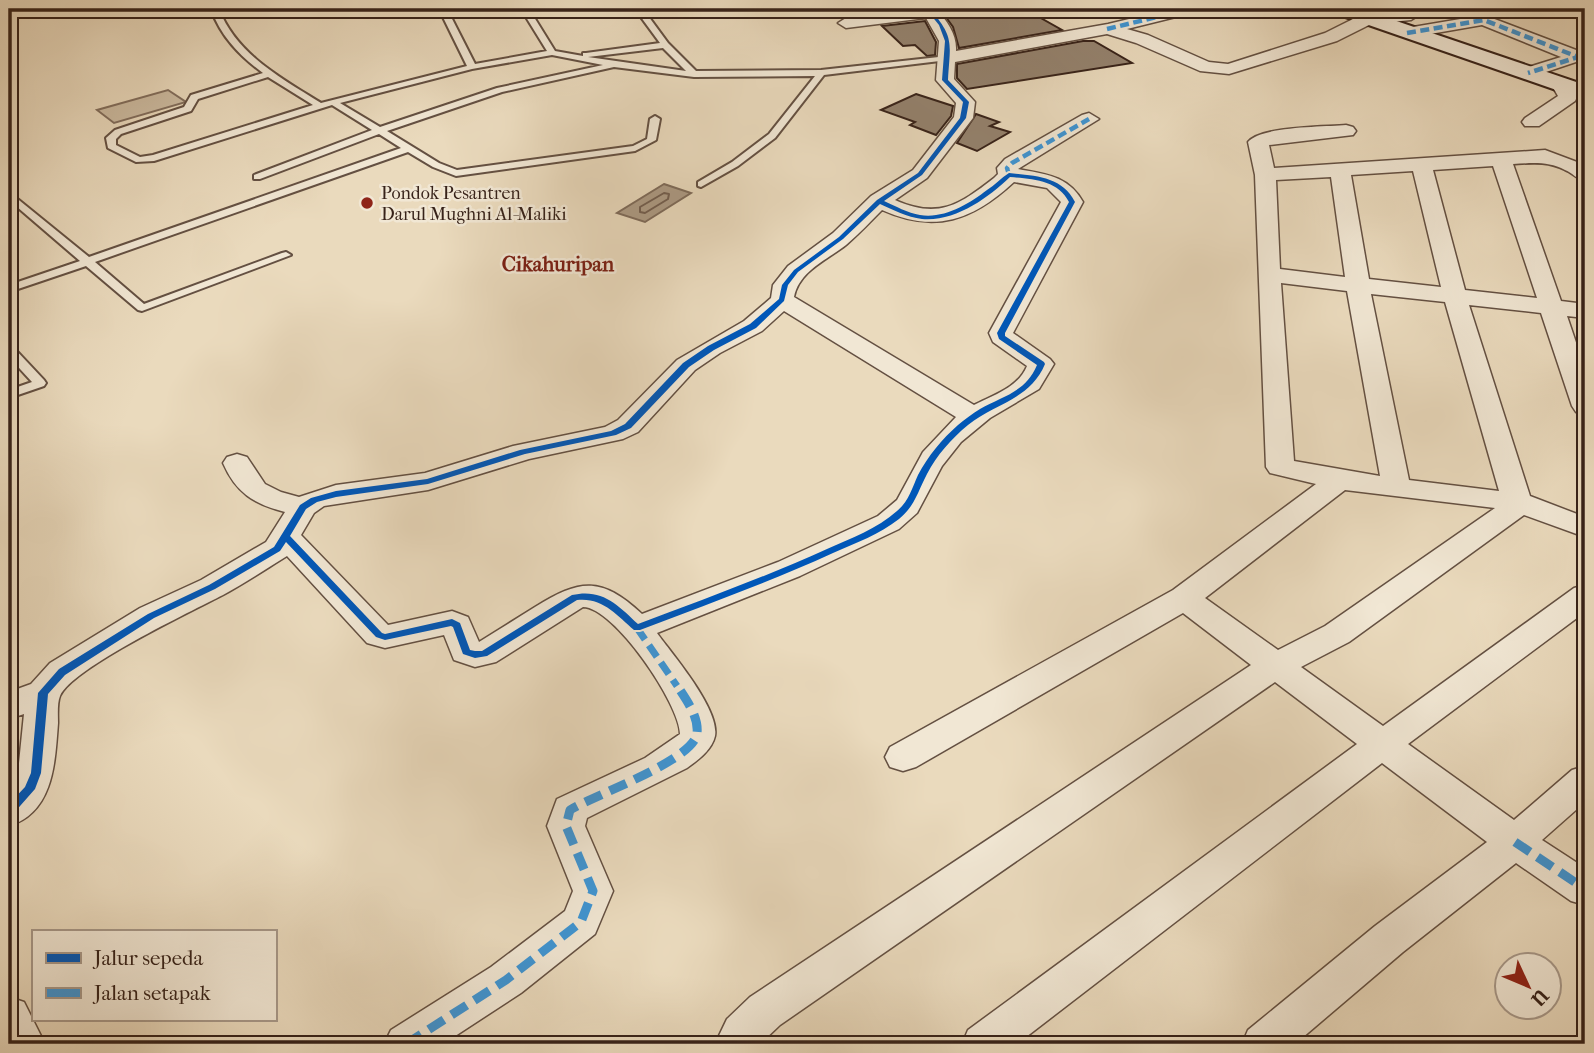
<svg xmlns="http://www.w3.org/2000/svg" width="1594" height="1053" font-family="'IM FELL French Canon',serif">
<style>
.green{fill:#ccbba1;stroke:#826e5d;stroke-width:2}
.water{fill:#ad9b85;stroke:#7e6b5a;stroke-width:2}
.lines{fill:none;stroke-linecap:round;stroke-linejoin:round}
.shore{stroke:#725e4f;stroke-width:2}
.building{fill:#94826e;stroke:#372219;stroke-width:2}
.lane-casing{stroke:#645042;stroke-width:4}
.street-casing{stroke:#645042;stroke-width:3}
.secondary-casing{stroke:#372219;stroke-width:4}
.lane{fill:#f1e7d4;fill-rule:evenodd}
.street{fill:#f1e7d4;fill-rule:evenodd}
.secondary{fill:#f1e7d4;fill-rule:evenodd}
.quiet-far2{stroke:#3e95d4;stroke-width:4.5;stroke-dasharray:9 4.5;stroke-linecap:butt}
.quiet-far1{stroke:#3e95d4;stroke-width:7;stroke-dasharray:14 7;stroke-linecap:butt}
.quiet{stroke:#3e95d4;stroke-width:9;stroke-dasharray:18 9;stroke-linecap:butt}
.cycleway-casing{stroke:#f1e7d4;stroke-width:4}
.cycleway{fill:#0057b8;fill-rule:evenodd}
.poi-dot{fill:#8f2418;stroke:#f1e7d4;stroke-width:2.5}
.labels{text-anchor:middle;dominant-baseline:central;stroke-width:5;stroke-linejoin:round;paint-order:stroke}
.far-poi-label{font-size:18px;fill:#372219;stroke:#f1e7d4;text-anchor:start}
.far-quarter-label{font-size:21px;font-weight:bold;fill:#7a1f14;stroke:#f1e7d4}
</style>
<rect width="100%" height="100%" fill="#eadabd"/>
<filter id="stains"><feTurbulence type="fractalNoise" baseFrequency=".00286" numOctaves="4"/><feColorMatrix values="0 0 0 0 .2 0 0 0 0 .09 0 0 0 0 .02 0 0 0 .5 -.17"/></filter>
<radialGradient id="worn" r=".72"><stop offset=".6" stop-color="#630" stop-opacity="0"/><stop offset="1" stop-color="#630" stop-opacity=".3"/></radialGradient>
<path class="green" d="M168 90 186 102 114 123 97 110Z"/>
<path class="water" d="M664 184 691 193 645 222 617 213Z"/>
<g class="lines">
<path class="shore" d="M664 193 669 194 668 199 645 213 640 212V207Z"/>
</g>
<path class="building" d="M940 9H1007L1013 14 1030 12 1062 30 959 48 953 27Z
M925 21 936 42 935 55 927 56 915 45 903 46 882 26Z
M1083 41H1094L1132 63 967 89 957 78V64Z
M916 94 953 106 951 116 936 135 910 125 915 122 881 110Z
M976 114 999 122 990 126 1010 132 977 151 957 143Z"/>
<g class="lines">
<defs>
<path id="lane" d="M211 9H219C236 54 281 78 321 103L467 66 439 9H447L475 64 547 51 521 9H529L555 51 583 56V53H586L660 43 635 9H643L668 43 696 71 821 70 948 56 952 58 948 60 824 75 775 138 738 166 701 187 698 186V182L732 162 769 134 815 76 694 77 614 67 502 92 387 131 439 163 457 170 633 146 647 139 650 119 655 116 660 119 656 140 635 151 456 176 433 167 408 152 95 262 144 304 282 253 286 252 291 255 142 311 138 310 86 266 9 292V285L80 261 9 200V192L89 257 401 148 379 134 260 179H254V175L372 130 332 105 154 161 136 162 108 148 106 138 115 130 184 107 191 95 263 73C240 56 221 37 211 9ZM663 48 686 71 588 57ZM552 55 603 65 497 88 380 127 340 103 472 69ZM268 77 313 105 153 155 140 157 116 145V139L121 134 191 111 198 99Z
M9 346 13 347 44 380 46 383 44 386 9 398V390L32 382 9 357Z"/>
<path id="street" d="M918 9H937C947 22 957 34 956 51L1108 24 1171 9H1198L1196 12 1127 29 1148 35 1209 62 1228 64 1325 33 1361 15 1411 10 1419 15 1411 20 1371 24 1337 41 1229 74 1200 71 1136 43 1107 34 955 62 954 79 975 102 973 118 927 178 895 200C938 219 958 206 994 178L998 174 997 168 1005 159 1082 115 1089 113 1099 119 1018 169C1044 174 1068 175 1083 202L1013 333 1050 359 1054 364 1039 389 990 418 961 442 942 466 917 513 899 529 800 576 657 633C672 654 720 709 715 736 712 750 698 760 687 768L587 818 585 826 613 891 595 934 521 993 443 1044H384L391 1030 491 967 565 911 573 891 547 826 557 799 645 758 680 734C680 704 614 607 583 607L496 662 475 667 454 660 444 635 385 648 367 643 287 556C266 569 245 583 223 595 192 611 72 668 60 696 57 703 58 716 58 723 55 762 54 812 9 826V787L18 773 24 714 9 719V692L31 684 50 663 140 608 201 580 266 542 285 512C254 504 236 493 223 463L227 457 237 454 247 457 265 484 281 492 299 497 336 485 425 473 513 446 605 427 618 420 677 360 744 321 771 298 773 285 788 266 833 233 871 196 913 170 954 117 956 103 936 80 939 41 926 18 846 28 838 23 846 18ZM1014 182 1047 188 1061 202 989 333 993 342 1027 366C1018 388 993 395 974 405L794 297C799 271 827 260 846 245 859 234 870 222 882 210 935 234 973 220 1014 182ZM784 311 956 417 923 452 897 500 878 516 778 562 642 614C601 576 580 579 535 607 516 619 498 630 479 642L468 617 452 611 388 625 301 535 314 513 324 506 428 490 529 459 623 439 638 432 695 370 720 353 762 331Z
M1484 15 1584 53 1585 59 1528 78 1519 73 1522 69 1561 57 1482 25 1407 38 1399 33 1407 28Z
M1560 79 1566 80 1577 97 1575 101 1539 126H1525L1522 122 1525 118 1558 96 1551 84Z
M1346 125 1353 127 1356 131 1353 135 1269 145 1274 168 1545 150 1585 165V181C1576 179 1573 173 1565 170 1548 161 1532 163 1513 164L1561 301 1585 304V318L1567 316 1585 369V414L1576 412 1572 406 1541 313 1469 305 1530 496 1585 517V537L1524 515 1349 642 1301 667 1383 726 1574 588 1585 585V612L1408 744 1514 820 1572 770 1585 766V802L1542 840 1585 868V905L1571 901 1516 863 1403 952 1295 1044H1242L1248 1030 1375 926 1487 842 1382 763 1017 1044H962L968 1030 1357 744 1275 682 780 1025 760 1044H715L727 1019 750 997 1251 665 1183 613 916 767 903 771 890 767 885 757 890 747 1173 590 1316 484 1270 473 1266 467 1255 175 1248 142C1261 126 1324 127 1346 125ZM1493 166 1537 298 1465 290 1433 170ZM1413 171 1441 287 1369 279 1351 175ZM1331 177 1345 277 1280 269 1276 180ZM1281 283 1347 291 1380 476 1294 461ZM1371 294 1445 302 1499 491 1409 480ZM1345 490 1495 508 1325 626 1278 650 1205 598Z
M9 997 24 1002 45 1044H9Z"/>
<path id="secondary" d="M1330 9H1361L1585 85V100L1334 13Z"/>
</defs>
<use href="#lane" class="lane-casing"/>
<use href="#street" class="street-casing"/>
<use href="#secondary" class="secondary-casing"/>
<use href="#lane" class="lane"/>
<use href="#street" class="street"/>
<use href="#secondary" class="secondary"/>
<path class="quiet-far2" d="M1107 29 1190 9
M1407 33 1484 20 1578 57 1528 73
M1009 175 1007 168 1012 163 1089 119"/>
<path class="quiet-far1" d="M637 628 677 686"/>
<path class="quiet" d="M1515 842 1585 889
M406 1044 506 980 581 922 593 891 566 826 570 810C594 795 695 760 697 733 699 716 685 698 676 684"/>
<defs>
<path id="cycleway" d="M926 9H930C955 38 950 43 948 80L969 102 966 118 922 175 884 201C895 206 908 213 920 215 944 219 969 204 987 190 995 185 1001 178 1009 173 1035 176 1062 176 1075 202L1005 333V336L1044 362 1045 364C1030 400 995 403 968 425 951 439 937 455 927 474 918 491 915 506 899 519 880 534 856 543 833 553 770 582 705 605 640 630H634C617 615 602 597 577 600L487 656 475 658 463 654 453 627 451 626 385 640 376 637 286 542 280 551 215 589 154 618 65 675 48 694 41 773 35 789 13 814 9 815V804L25 787 31 773 38 693 59 669 148 614 209 585 274 547 300 505 311 498 336 491 427 479 520 450 611 431 625 424 683 363 708 346 750 324 779 299 782 285 794 270 839 237 877 200 918 173 960 118 963 102 942 80 945 41 939 25ZM1010 177C1033 179 1058 180 1069 202L997 333 999 339 1037 365C1026 392 1003 396 980 409 972 414 965 419 958 425 942 439 928 456 918 475 912 488 909 501 897 511 877 529 851 538 827 549 765 577 702 600 638 624 618 605 602 588 572 595L482 651H475L470 650 460 623 452 619 385 634 382 633 290 536 306 509 317 502 336 497 428 484 525 454 616 435 631 428 689 367 714 350 756 328 784 301 788 285 798 272 843 239 880 204C893 210 907 217 922 219 955 222 988 198 1010 177Z"/>
</defs>
<use href="#cycleway" class="cycleway-casing"/>
<use href="#cycleway" class="cycleway"/>
</g>
<circle class="poi-dot" cx="367" cy="203" r="7"/>
<g class="labels">
<g class="far-poi-label">
<text x="381" y="193">Pondok Pesantren<tspan x="381" dy="21">Darul Mughni Al-Maliki</tspan></text>
</g>
<g class="far-quarter-label">
<text x="558" y="264">Cikahuripan</text>
</g>
</g>
<rect width="1594" height="1053" fill="none" stroke="#eadabd" stroke-width="35"/>
<rect x="10" y="10" width="1573" height="1032" fill="none" stroke="#372219" stroke-width="3.5"/>
<rect x="18" y="18" width="1559" height="1018" fill="none" stroke="#372219" stroke-width="2"/>
<rect x="32" y="930" width="245" height="91" fill="#f1e7d4" stroke="#a79889" stroke-width="2"/>
<rect x="46" y="953" width="35" height="10" fill="#0057b8" stroke="#a79889" stroke-width="2"/>
<text x="94" y="965" font-size="21" fill="#372219">Jalur sepeda</text>
<rect x="46" y="988" width="35" height="10" fill="#3e95d4" stroke="#a79889" stroke-width="2"/>
<text x="94" y="1000" font-size="21" fill="#372219">Jalan setapak</text>
<g transform="translate(1528 986) rotate(134)"><circle r="33" fill="#f1e7d4" stroke="#a79889" stroke-width="2"/>
<path d="M0-5L12 26L0 18L-12 26Z" fill="#8f2418"/>
<text y="-10" font-size="19" font-weight="bold" text-anchor="middle" fill="#372219">U</text>
</g>
<rect width="100%" height="100%" filter="url(#stains)"/>
<rect width="100%" height="100%" fill="url(#worn)"/>
</svg>
